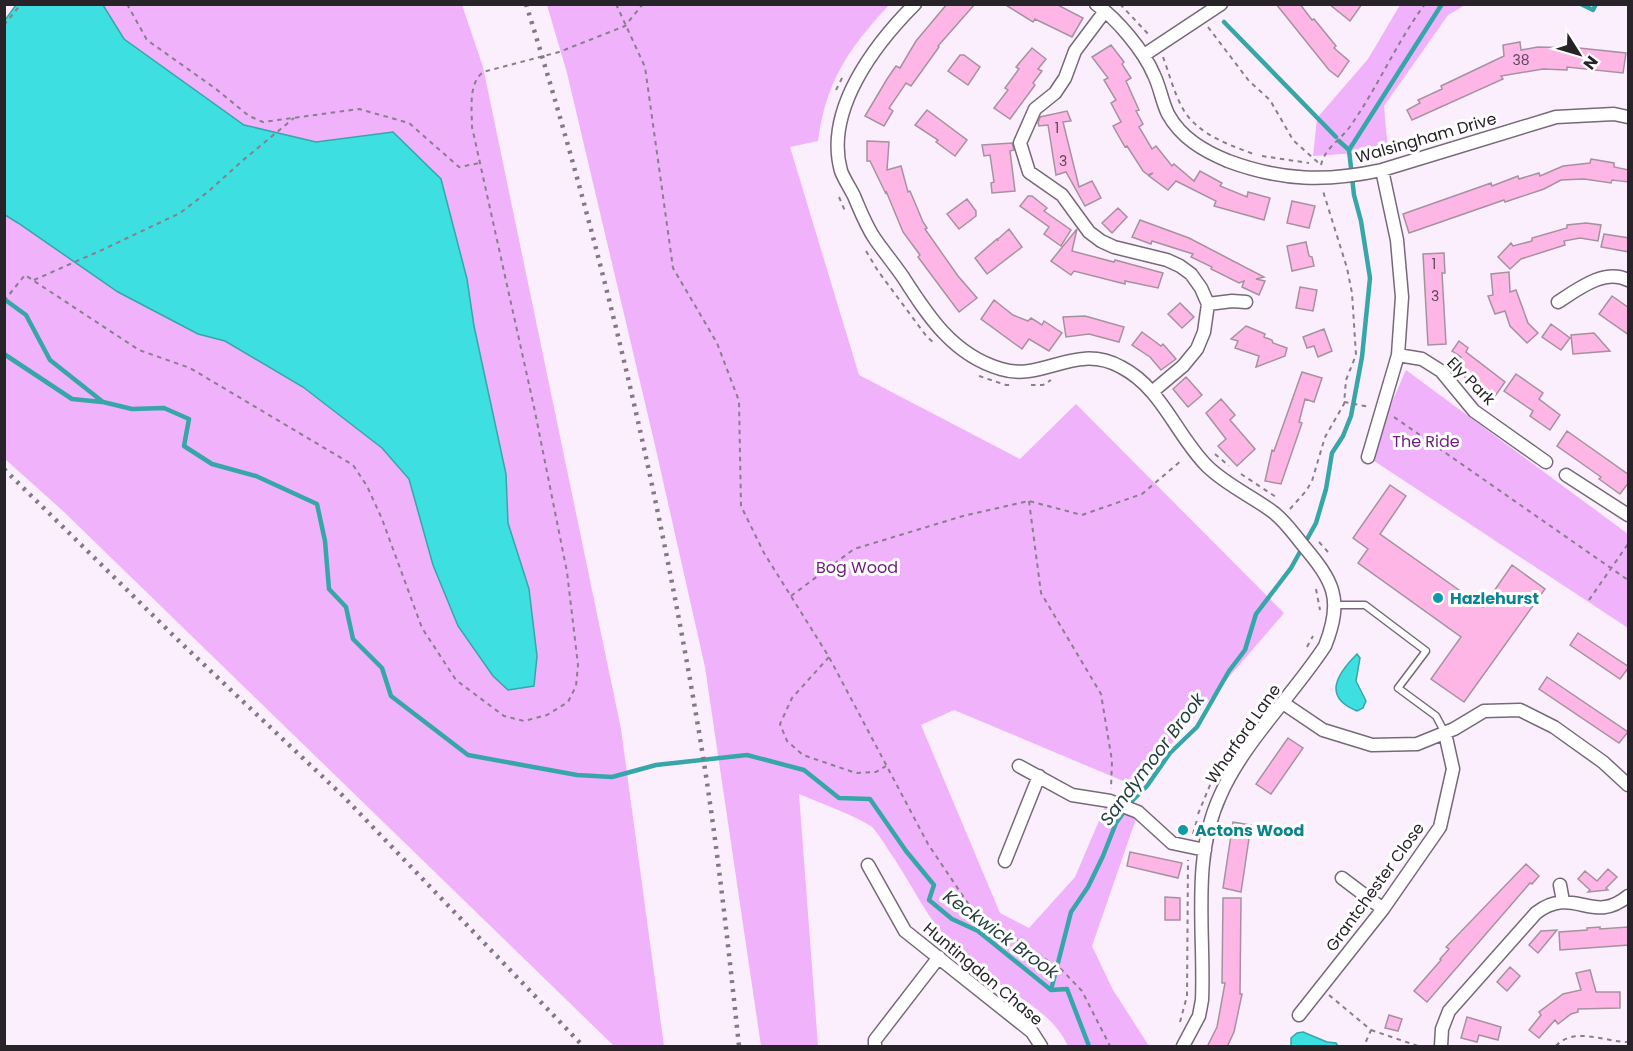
<svg xmlns="http://www.w3.org/2000/svg" width="1633" height="1051" font-family="Poppins,sans-serif">
<style>
.green{fill:#f0b2fb}
.water{fill:#3ddfe0;stroke:#37a6a9;stroke-width:1.5}
.lines{fill:none;stroke-linecap:round;stroke-linejoin:round}
.stream{stroke:#37a6a9;stroke-width:4.5}
.building{fill:#fdb6e6;stroke:#a6929f;stroke-width:1.5}
.lane-casing{stroke:#766978;stroke-width:9}
.street-casing{stroke:#766978;stroke-width:15}
.path{stroke:#877f89;stroke-width:2;stroke-dasharray:4.5 4.5;stroke-linecap:butt}
.lane{stroke:#fff;stroke-width:6}
.street{stroke:#fff;stroke-width:12}
.rail{stroke:#817983;stroke-width:4.5;stroke-dasharray:3 6;stroke-linecap:butt}
.culture-dot{fill:#0f9aa8;stroke:#fff;stroke-width:2}
.labels{text-anchor:middle;dominant-baseline:central;stroke-width:6;stroke-linejoin:round;paint-order:stroke}
.number-label{font-size:14px;fill:#5d4758}
.street-label{font-size:16px;fill:#282229;stroke:#fff}
.park-label{font-size:16px;fill:#6c1e7a;stroke:#fff}
.culture-label{font-size:16px;font-weight:bold;fill:#0d838f;stroke:#fff;text-anchor:start}
.water-label{font-size:18px;font-style:italic;fill:#253f3f;stroke:#fff}
</style>
<rect width="100%" height="100%" fill="#fbeffe"/>
<path class="green" d="M103 5H462L483 67 621 729 664 1046H614L63 511 5 459V215L155 312 198 334 225 341 303 387 382 448 409 479 433 565 458 626 537 656 529 589 508 523 506 474 474 326 467 279 393 132 316 142 244 125 124 39Z
M547 5H889C849 48 826 81 818 141L790 147 859 375 1020 459 1076 404 1284 613 1135 786 954 710 921 725 1000 913 1029 928 1075 877 1107 802 1138 813 1092 946 1113 990 1149 1046H1068C1048 1004 998 989 965 959 932 929 914 887 889 851 884 843 879 835 873 828 866 820 813 800 799 794L818 1046H761L705 667 654 441 567 73Z
M1400 5H1465L1448 15 1384 106 1388 151 1313 156 1317 118 1368 59Z
M1406 370 1628 534V628L1368 457Z"/>
<path class="water" d="M16 5H103L124 39 244 125 316 142 393 132 441 179 467 279 474 326 506 474 508 523 529 589 537 656 534 686 508 690 493 676 458 626 433 565 409 479 382 448 303 387 225 341 198 334 118 292 18 223 5 215V20Z
M1357 654 1360 658 1356 681 1366 701 1363 708 1357 711C1322 697 1337 674 1357 654Z
M1303 1032 1327 1042 1336 1043 1338 1046H1291V1038L1297 1033Z"/>
<g class="lines">
<path class="stream" d="M1581 4 1593 10 1596 4
M1224 22 1336 137
M1349 150 1442 4
M4 299 26 315 50 360 103 402 132 409 164 408 189 419 184 446 212 464 256 476 317 504 325 541 329 589 346 607 353 639 382 668 391 696 468 755 577 775 612 777 656 765 747 755 804 770 839 798 870 799 906 851 934 885 929 900 952 919 978 931 1051 990 1067 989 1089 1046
M4 354 72 399 102 402
M1051 990 1071 912 1088 887 1103 856 1116 823 1131 802 1147 786 1170 753 1197 727 1229 671 1245 650 1256 614 1291 568 1316 523 1326 489 1332 453 1343 436 1351 416 1362 357 1370 278 1361 221 1354 195 1349 150 1339 141"/>
</g>
<path class="building" d="M947 4H975L938 46 939 47 911 86 906 83 889 108 893 111 884 126 865 116 887 79 896 66 900 68 916 41Z
M1004 4H1056L1083 18 1072 37 1035 19 1033 22Z
M1276 4H1300L1312 20 1314 19 1336 46 1334 48 1349 61 1338 77 1329 70Z
M1329 4H1362L1350 21Z
M1520 42 1521 50 1538 47 1579 48 1626 53 1623 73 1567 67V70L1543 69 1501 76 1503 79 1412 120 1407 110 1420 103 1418 100 1442 89 1441 86 1504 56 1503 45Z
M1111 45 1124 62 1122 64 1131 78 1126 81 1139 110 1136 111 1143 124 1139 127 1152 149 1156 146 1172 166 1174 164 1194 181 1200 171 1222 183 1220 186 1247 197 1248 192 1270 198 1264 220 1214 206 1216 201 1176 181 1168 190 1149 176 1153 173 1148 175 1143 171 1127 146 1125 147 1113 126 1121 122 1111 103 1116 100 1104 80 1108 78 1092 57Z
M1032 48 1046 59 1038 69 1042 71 1033 83 1035 85 1010 119 994 108 1008 90 1005 88 1019 69 1016 67Z
M960 55H964L980 67 968 85 948 71Z
M927 110 967 140 955 156 936 142 938 140 915 125Z
M1067 111 1071 121 1063 122 1079 187 1092 181 1101 198 1085 206 1066 172 1056 175 1048 125 1039 126 1038 123 1040 117Z
M867 141 889 142 887 170 901 166 908 192 910 191 923 222 927 228 925 229 958 276 977 298 959 312 918 257 920 255 903 232 886 191V194L870 161H867Z
M1012 143 1014 150 1010 151 1015 191 992 193 991 183 994 182 990 155 984 156 982 145Z
M1591 159 1614 163V167L1629 170V182L1612 180 1611 183 1584 179 1561 180 1544 189 1505 202 1504 200 1409 233 1403 214 1491 183 1492 186 1518 176 1519 179 1539 173 1540 176 1563 166 1590 163Z
M1028 196H1032L1047 208 1044 211 1071 230 1061 246 1044 234 1049 227 1020 206Z
M967 199 976 211V216L959 229 947 214Z
M1292 201 1315 206 1309 228 1287 223Z
M1118 208 1127 217 1112 233 1102 223Z
M1140 220 1189 238 1264 277 1256 279 1265 281 1259 295 1242 287 1244 281 1239 283 1211 269 1212 267 1191 257 1193 254 1152 241 1151 244 1132 237Z
M1586 223 1601 225 1598 241 1580 238 1564 241 1565 245 1521 259 1510 269 1498 257 1511 243 1513 246 1532 241V238L1567 228V225Z
M1009 229 1022 247 987 274 975 258 997 239 998 241V239Z
M1077 229 1072 251 1114 262 1115 260 1163 273 1158 288 1125 281V284L1074 271 1071 275 1051 261Z
M1604 234 1629 238V252L1601 247Z
M1306 242 1309 256 1312 257 1314 266 1292 271 1287 246Z
M1444 253 1445 273H1442L1446 344 1428 345 1423 254Z
M1509 272 1510 292 1516 290 1528 323 1538 333 1527 343 1510 326 1505 311 1495 314 1488 296 1493 295 1491 274Z
M1300 287 1317 290 1313 311 1296 308Z
M1612 296 1629 308V335L1599 314Z
M994 300 1013 315 1028 321 1031 318 1042 325 1044 321 1062 333 1049 351 1029 339 1022 349 981 319Z
M1180 303 1194 317 1182 328 1168 314Z
M1085 316 1124 327 1119 342 1089 334 1066 337 1063 317Z
M1551 324 1570 338 1561 350 1542 337Z
M1246 326 1265 334 1264 337 1272 340 1273 343 1287 348 1285 356 1256 367 1259 356 1235 348 1238 341 1231 339Z
M1324 329 1332 351 1318 357 1314 346 1307 348 1303 337Z
M1142 332 1161 346 1163 344 1176 359 1161 370 1150 357 1132 345Z
M1594 333 1610 351 1573 354 1571 335Z
M1459 341 1468 348 1466 352 1505 382 1493 399 1453 368 1461 357 1452 351Z
M1302 372 1322 378 1314 402 1305 399 1299 422 1302 423 1281 484 1265 481 1272 450 1274 451Z
M1516 374 1543 393 1539 399 1560 415 1550 430 1530 416 1533 411 1504 391Z
M1186 377 1202 395 1188 407 1173 389Z
M1221 399 1235 415 1230 420 1255 449 1237 466 1218 446 1226 439 1206 413Z
M1567 431 1629 475V482L1620 494 1599 479 1601 477 1557 446Z
M1390 485 1406 496 1380 534 1483 607 1512 565 1545 589 1464 702 1431 679 1461 637 1358 563 1368 549 1353 538Z
M1578 633 1629 667 1620 679 1570 645Z
M1547 677 1628 732 1619 743 1539 689Z
M1288 738 1303 748 1271 794 1256 784Z
M1233 822 1251 825 1241 892 1223 888Z
M1130 852 1182 863 1178 878 1127 866Z
M1526 864 1539 876 1532 884 1530 883 1427 1002 1414 991 1441 960 1440 959 1449 949 1446 947Z
M1608 869 1617 877 1606 888 1608 890 1588 892 1590 890 1578 879 1585 871 1597 881Z
M1165 897 1180 898V920H1165Z
M1223 898H1241L1240 994H1242L1234 1032 1227 1047H1207L1217 1027 1225 983H1222Z
M1600 927V929L1628 927 1629 945 1560 950 1559 932 1587 930V928Z
M1557 930 1538 953 1529 945 1541 931Z
M1510 967 1520 976 1507 991 1497 982Z
M1590 970 1596 992H1620V1008L1578 1009V1012L1571 1014 1558 1024 1555 1020 1539 1038 1529 1030 1541 1015 1539 1012 1563 994 1581 990 1576 973Z
M1389 1015 1402 1019 1398 1031 1385 1028Z
M1467 1017 1501 1027 1498 1040 1479 1035 1477 1042 1461 1038Z"/>
<g class="lines">
<defs>
<path id="lane" d="M1335 605H1365L1426 651 1398 688 1436 716 1445 733"/>
<path id="street" d="M915 4C875 44 824 110 841 171 844 179 850 188 854 196 860 210 866 226 875 239 884 252 894 264 903 277 928 316 953 355 1001 369 1043 382 1075 342 1121 367 1162 388 1176 435 1207 466 1226 485 1252 496 1273 512 1285 521 1293 533 1302 544 1333 581 1344 598 1325 646 1293 695 1243 743 1220 796 1191 859 1205 933 1202 1000L1199 1016 1183 1046
M1096 4C1117 19 1144 51 1154 75 1160 87 1162 102 1168 114 1181 138 1204 151 1228 161 1282 181 1326 182 1382 170L1556 117 1614 114 1628 117
M1105 11 1075 51 1065 78 1055 93 1035 109 1020 143 1029 172 1062 195 1089 232 1101 241 1114 247 1167 260 1180 266 1191 274 1201 288 1208 304 1204 332 1197 349 1183 366 1152 392
M1144 55 1221 4
M1558 302C1578 289 1605 268 1628 280
M1208 304 1232 301 1246 302
M1398 355 1422 359 1441 371 1474 411 1546 462
M1368 457 1398 355 1402 297 1397 240 1382 170
M1566 475 1628 515
M1283 703 1323 730 1372 745 1417 744 1454 729 1484 711 1520 710 1554 727 1603 762 1628 785
M1019 766 1072 795 1110 801 1138 812 1172 843 1205 850
M1005 861 1039 776
M868 865 905 931 1032 1032 1041 1046
M1342 878 1383 909
M1560 885 1563 901
M1299 1015 1383 909 1440 827 1453 769 1445 733
M875 1046V1040L939 957
M1441 1046 1442 1029 1449 1011 1536 913C1574 884 1592 926 1628 896"/>
</defs>
<use href="#lane" class="lane-casing"/>
<use href="#street" class="street-casing"/>
<path class="path" d="M127 4 147 40 216 89 249 116 263 122 359 109 409 123 459 167 480 163
M616 4 645 67 673 268 717 343 739 401 741 506 764 553 829 657 928 844 973 911 1062 970 1082 991 1110 1046
M1120 4 1150 36
M4 25 21 4
M1208 27 1249 81 1270 100 1293 140 1321 165
M1163 57C1169 73 1174 93 1183 109 1198 135 1230 145 1256 155
M836 90 843 76
M1262 156 1309 163
M1321 165C1325 148 1339 141 1349 128 1377 89 1396 43 1425 4
M839 197 845 211
M866 251 878 271 927 337 933 342
M34 280 102 250 180 213 209 191 242 161 294 118
M4 301 25 275 139 350 190 368 353 465 367 486 382 519 422 628 456 680 504 716 524 721 547 715 568 702 576 686 578 665 567 572 534 407 472 127C472 109 468 84 483 72L559 52 625 26 643 4
M979 376 1006 385H1013
M1031 385H1043L1051 380
M1344 402 1370 407
M1394 417 1628 580
M1215 454 1229 466
M1241 474 1276 497
M1029 501 1041 593 1101 694 1112 761 1111 789
M1290 509 1306 491 1312 481 1325 437 1344 404 1346 380 1356 355 1352 293 1347 268 1323 191
M1319 542 1328 552
M1316 589 1320 610
M791 596 854 549 963 516 1029 501 1082 515 1142 494 1182 460
M1589 600 1628 544
M1307 647 1313 636
M829 657 792 698 780 724 787 741 803 755 856 773 876 772 886 766
M1198 814 1213 778
M1193 834 1197 820
M1329 995 1371 1030 1364 1046
M1180 1022 1187 996 1188 860
M1371 1030 1418 1046H1428
M1556 1046C1574 1026 1605 1042 1628 1042"/>
<use href="#lane" class="lane"/>
<use href="#street" class="street"/>
<path class="rail" d="M526 4C601 244 659 491 700 738 717 841 728 944 739 1046
M4 469 180 642 342 795 583 1046"/>
</g>
<g class="culture-dot">
<circle cx="1438" cy="598" r="6"/>
<circle cx="1183" cy="830" r="6"/>
</g>
<g class="labels">
<g class="number-label">
<text x="1521" y="60">38</text>
<text x="1057" y="128">1</text>
<text x="1063" y="161">3</text>
<text x="1434" y="264">1</text>
<text x="1435" y="296">3</text>
</g>
<g class="street-label">
<text transform="translate(1426 138) rotate(-16)">Walsingham Drive</text>
<text transform="translate(1471 381) rotate(45)">Ely Park</text>
<text transform="translate(1243 734) rotate(-55)">Wharford Lane</text>
<text transform="translate(1375 887) rotate(-54)">Grantchester Close</text>
<text transform="translate(983 974) rotate(40)">Huntingdon Chase</text>
</g>
<g class="park-label">
<text x="1426" y="441">The Ride</text>
<text x="857" y="567">Bog Wood</text>
</g>
<g class="culture-label">
<text x="1450" y="598">Hazlehurst</text>
<text x="1195" y="830">Actons Wood</text>
</g>
<g class="water-label">
<text transform="translate(1152 759) rotate(-53)">Sandymoor Brook</text>
<text transform="translate(1001 934) rotate(36)">Keckwick Brook</text>
</g>
</g>
<rect width="1633" height="1051" fill="none" stroke="#282229" stroke-width="12"/>
<g transform="translate(1579 54) rotate(127)" stroke="#ffffff" stroke-width="4.5" paint-order="stroke">
<path d="M0-4.5L10 22L0 15L-10 22Z" fill="#282229"/>
<text y="-9" font-size="16" font-weight="bold" text-anchor="middle" fill="#282229">N</text>
</g>
</svg>
